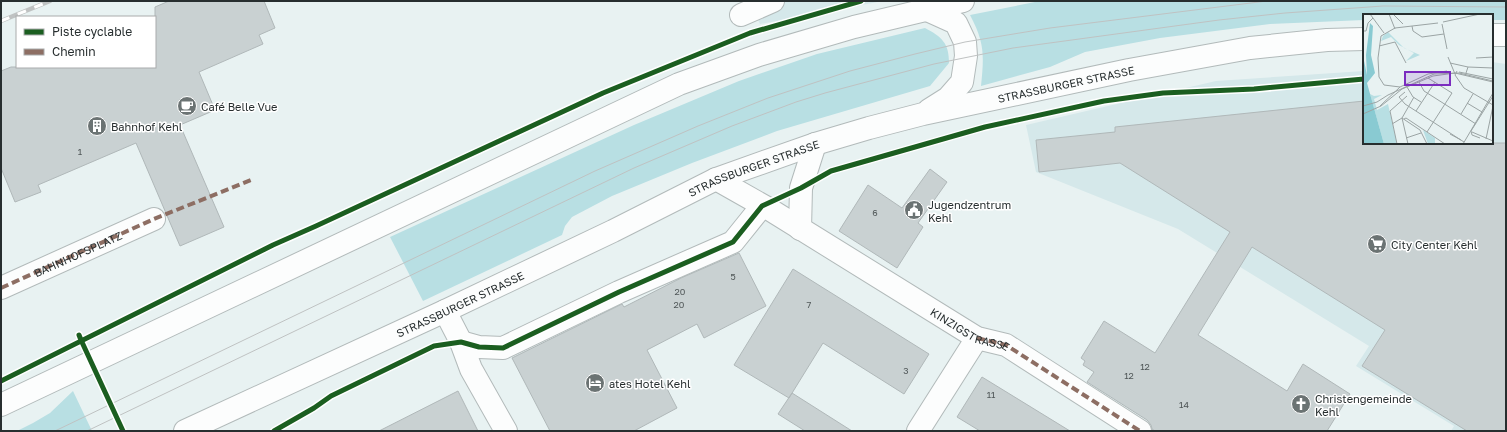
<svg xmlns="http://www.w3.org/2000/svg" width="1507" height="432" font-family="'Golos Text',sans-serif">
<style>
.built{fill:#d5e8ea}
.green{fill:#b8dfe3}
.building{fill:#c9d1d2;stroke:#b0b8b9}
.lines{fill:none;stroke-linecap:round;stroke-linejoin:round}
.minor-casing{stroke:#b2baba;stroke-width:24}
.major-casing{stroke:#b2baba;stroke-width:24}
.minor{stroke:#fcfdfd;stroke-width:22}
.major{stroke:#fcfdfd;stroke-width:22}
.tram{stroke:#bfc2c2;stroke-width:1}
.rail-casing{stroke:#bfc2c2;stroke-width:4.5}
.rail{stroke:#fff;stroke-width:3;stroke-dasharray:9;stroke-linecap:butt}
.quiet{stroke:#8d6e63;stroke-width:4;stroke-dasharray:8 4;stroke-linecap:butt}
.cycleway-casing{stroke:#fff;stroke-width:8}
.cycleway{stroke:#1b5e20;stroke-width:5}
.labels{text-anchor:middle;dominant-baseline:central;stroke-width:3;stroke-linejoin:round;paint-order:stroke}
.number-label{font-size:9px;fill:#505758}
.street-label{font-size:11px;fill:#272e2f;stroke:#fff}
.poi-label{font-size:11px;fill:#272e2f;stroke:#fff;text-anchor:start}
.inset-road{fill:none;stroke:#9ba4a4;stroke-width:1}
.view{fill:#7b2cbf;fill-opacity:0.15;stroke:#7b2cbf;stroke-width:2}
.inset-edge{fill:none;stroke:#272e2f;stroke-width:2}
</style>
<rect width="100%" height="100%" fill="#e8f2f2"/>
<path class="built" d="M749 1H883L760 24Z
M1492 62 1506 64V431H1451L1454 426 1356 366 1369 346 1178 229 1036 172 1026 125 1216 81 1364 71V143H1492Z"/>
<path class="green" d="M1040 1H1506V20H1492V15H1364V20L1270 24 1160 38 1085 52 1050 67 981 86C984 56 985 43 970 15Z
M925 28C942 37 949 43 949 63L930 86 777 131 692 163 612 196 572 217 565 226 562 235 423 301 390 237 634 125 739 81 817 54Z
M73 391 92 431H17L33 423 50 413Z"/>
<path class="building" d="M169 1H264L275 28 259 35 263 44 199 72 215 110 180 125 224 227 180 246 136 143 38 185 41 192 15 202 1 168V71L11 67H155V7Z
M1364 101V143H1506V431H1467L1362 366 1385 330 1252 247 1198 335 1287 391 1303 364 1350 394 1327 431H1155L1152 429 1151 425 1147 420 1087 382 1094 372 1083 365 1085 361 1081 358 1104 321 1155 353 1230 232 1120 163 1039 172 1036 140 1115 132V127Z
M930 169 947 182 918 223 923 227 897 268 839 231 868 185 902 208Z
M739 253 766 306 704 338 697 324 647 350 677 408 634 431H550L512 358 622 304 624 307 681 278Z
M793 269 929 354 904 394 823 343 789 398 734 365Z
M982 377 1070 431H980L957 417Z
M458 391 478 431H379Z
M792 393 852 431H805L778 414Z"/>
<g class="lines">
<defs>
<g id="minor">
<path d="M741 15 773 1"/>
<path id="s1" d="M716 179 769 209 977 338 1006 345 1140 431"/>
<path d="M800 229 801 188 815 144"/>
<path d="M1 288 154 219"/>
<path d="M445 311 461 342 471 369 506 431"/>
<path d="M461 342 479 347 503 348 619 292 733 242 762 206"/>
<path d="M918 431 977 338"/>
</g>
<g id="major">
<path d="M925 9 956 23 965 42 966 56 962 82 948 98 929 110"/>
<path d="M1492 35H1506"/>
<path d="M1 405 679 84 759 55 854 27 963 1"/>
<path id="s2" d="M185 431 445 311 613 231 716 179 815 144 869 128 923 114 1129 70 1250 48 1327 40 1364 39"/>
</g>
</defs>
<use href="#minor" class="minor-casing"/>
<use href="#major" class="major-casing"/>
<use href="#minor" class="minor"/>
<use href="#major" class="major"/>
<path class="tram" d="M55 431 595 171 698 126 768 98 850 71 915 54 965 42 1050 28 1267 1
M87 431 634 168 732 126 796 102 825 93 934 64 1013 48 1219 20 1285 13 1383 6 1506 7"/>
<defs>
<path id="rail" d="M1 21 50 1"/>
</defs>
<use href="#rail" class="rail-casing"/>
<use href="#rail" class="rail"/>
<g class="quiet">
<path id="s3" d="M1 288 154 219 251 180"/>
<path d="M977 338 1006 345 1140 431"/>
</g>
<defs>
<path id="cycleway" d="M79 335 81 340 123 431
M1 381 273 245 316 226 603 93 750 33 861 1
M274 431 314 408 331 396 434 346 461 342 479 347 503 348 619 292 733 242 762 206 801 188 831 171 985 127 1104 101 1163 93 1254 89 1364 79"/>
</defs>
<use href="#cycleway" class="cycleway-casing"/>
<use href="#cycleway" class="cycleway"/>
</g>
<defs>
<symbol id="cafe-disc" viewBox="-11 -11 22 22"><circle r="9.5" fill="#6b7373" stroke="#fff"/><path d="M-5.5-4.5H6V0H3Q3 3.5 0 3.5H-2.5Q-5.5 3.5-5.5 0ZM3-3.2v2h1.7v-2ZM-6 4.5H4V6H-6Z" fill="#fff"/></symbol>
<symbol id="building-disc" viewBox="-11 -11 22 22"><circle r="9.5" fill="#6b7373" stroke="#fff"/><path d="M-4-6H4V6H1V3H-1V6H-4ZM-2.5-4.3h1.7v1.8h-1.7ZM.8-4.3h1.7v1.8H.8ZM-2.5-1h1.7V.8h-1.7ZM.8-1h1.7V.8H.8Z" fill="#fff"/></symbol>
<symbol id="civic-disc" viewBox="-11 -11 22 22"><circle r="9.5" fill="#6b7373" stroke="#fff"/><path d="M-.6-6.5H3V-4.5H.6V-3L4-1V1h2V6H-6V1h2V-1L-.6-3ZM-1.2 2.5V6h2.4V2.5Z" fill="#fff"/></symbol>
<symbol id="supermarket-disc" viewBox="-11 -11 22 22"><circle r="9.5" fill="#6b7373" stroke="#fff"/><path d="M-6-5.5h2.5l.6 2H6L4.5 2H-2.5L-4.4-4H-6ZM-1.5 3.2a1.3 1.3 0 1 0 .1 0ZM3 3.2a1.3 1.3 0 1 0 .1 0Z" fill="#fff"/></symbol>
<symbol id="hotel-disc" viewBox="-11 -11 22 22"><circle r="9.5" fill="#6b7373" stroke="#fff"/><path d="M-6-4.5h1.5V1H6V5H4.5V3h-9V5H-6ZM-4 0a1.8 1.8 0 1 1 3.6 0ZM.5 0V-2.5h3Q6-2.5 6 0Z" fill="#fff"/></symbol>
<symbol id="church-disc" viewBox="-11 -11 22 22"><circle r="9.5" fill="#6b7373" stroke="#fff"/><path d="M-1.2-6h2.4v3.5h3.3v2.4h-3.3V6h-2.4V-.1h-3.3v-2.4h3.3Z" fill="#fff"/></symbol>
</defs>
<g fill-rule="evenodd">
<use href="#cafe-disc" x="176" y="95" width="22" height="22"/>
<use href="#building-disc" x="86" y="115" width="22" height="22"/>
<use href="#civic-disc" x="903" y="199" width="22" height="22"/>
<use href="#supermarket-disc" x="1366" y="233" width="22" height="22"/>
<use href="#hotel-disc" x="584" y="372" width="22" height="22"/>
<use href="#church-disc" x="1290" y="393" width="22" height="22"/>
</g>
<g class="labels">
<g class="number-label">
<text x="80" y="151">1</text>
<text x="875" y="212">6</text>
<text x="733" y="276">5</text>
<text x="680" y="291">20</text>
<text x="679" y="304">20</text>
<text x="809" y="304">7</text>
<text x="1145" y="366">12</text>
<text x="906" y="370">3</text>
<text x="1129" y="375">12</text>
<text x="991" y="394">11</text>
<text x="1184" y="404">14</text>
</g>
<g class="street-label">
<text stroke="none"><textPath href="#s2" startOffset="951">STRASSBURGER STRASSE</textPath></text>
<text stroke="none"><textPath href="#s2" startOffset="627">STRASSBURGER STRASSE</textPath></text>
<text stroke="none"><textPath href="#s3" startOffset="84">BAHNHOFSPLATZ</textPath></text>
<text stroke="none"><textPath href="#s2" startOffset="303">STRASSBURGER STRASSE</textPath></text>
<text stroke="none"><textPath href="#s1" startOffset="296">KINZIGSTRASSE</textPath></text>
</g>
<g class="poi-label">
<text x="201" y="106">Café Belle Vue</text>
<text x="111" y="126">Bahnhof Kehl</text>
<text x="928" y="204">Jugendzentrum<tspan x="928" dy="13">Kehl</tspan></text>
<text x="1391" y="244">City Center Kehl</text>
<text x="609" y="383">ates Hotel Kehl</text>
<text x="1315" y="398">Christengemeinde<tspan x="1315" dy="13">Kehl</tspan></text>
</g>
</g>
<g transform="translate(1363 14)">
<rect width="130" height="130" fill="#e8f2f2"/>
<path d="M25 18 41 34 57 41 43 47 51 39 36 31 28 23 18 27 20 22ZM7 80 11 82 19 81 11 85 14 96 25 90 34 130H21ZM60 116 72 124V130H65Z" fill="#b8dfe3"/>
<path d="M7 9 10 12 8 41 12 59 4 69 21 130H0V42L4 61 3 41Z" fill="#89cad2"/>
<path class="inset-road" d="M7 0 21 19M26 0 32 15M30 0 40 10M80 8 117 0M79 10 84 35M49 12 50 17 59 23 81 20M0 17H3L5 9 10 4M16 32 32 28 43 49M85 43 92 60M113 44 130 43M87 49 105 53M94 57 92 61 101 74 130 91M96 58 130 65M103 59 105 53 130 54M56 68 61 77 113 110M37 73 21 71 16 63 15 44 18 22 32 14 75 9M44 73 50 83 58 88M42 78 36 83 42 90 101 128M104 89 119 98M0 92 14 88 25 81 71 60 96 59 130 67M17 92 37 73 65 60 84 57M53 97 72 68M0 100 18 92 39 75 70 62 92 59 130 68M98 100 110 80M39 104 57 116 64 130M39 104 45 130M41 105 43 104 82 130M29 110 39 104 51 83M64 118 89 79 65 64M109 118 130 127M87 120 98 126M43 124 58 119M117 124 109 121 108 117 130 82M123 125 130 92M34 130 27 97 44 82M100 130 130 79"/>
<path class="view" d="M42 58H87V71H42Z"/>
<rect width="130" height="130" class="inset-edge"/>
</g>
<rect width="1507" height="432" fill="none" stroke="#272e2f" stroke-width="4"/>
<rect x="16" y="16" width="140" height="52" fill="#ffffff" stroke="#a9abac"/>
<rect x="24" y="29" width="20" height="6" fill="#1b5e20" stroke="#a9abac"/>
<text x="52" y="36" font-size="12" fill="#272e2f">Piste cyclable</text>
<rect x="24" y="49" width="20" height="6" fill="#8d6e63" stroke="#a9abac"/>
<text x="52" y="56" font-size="12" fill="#272e2f">Chemin</text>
</svg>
